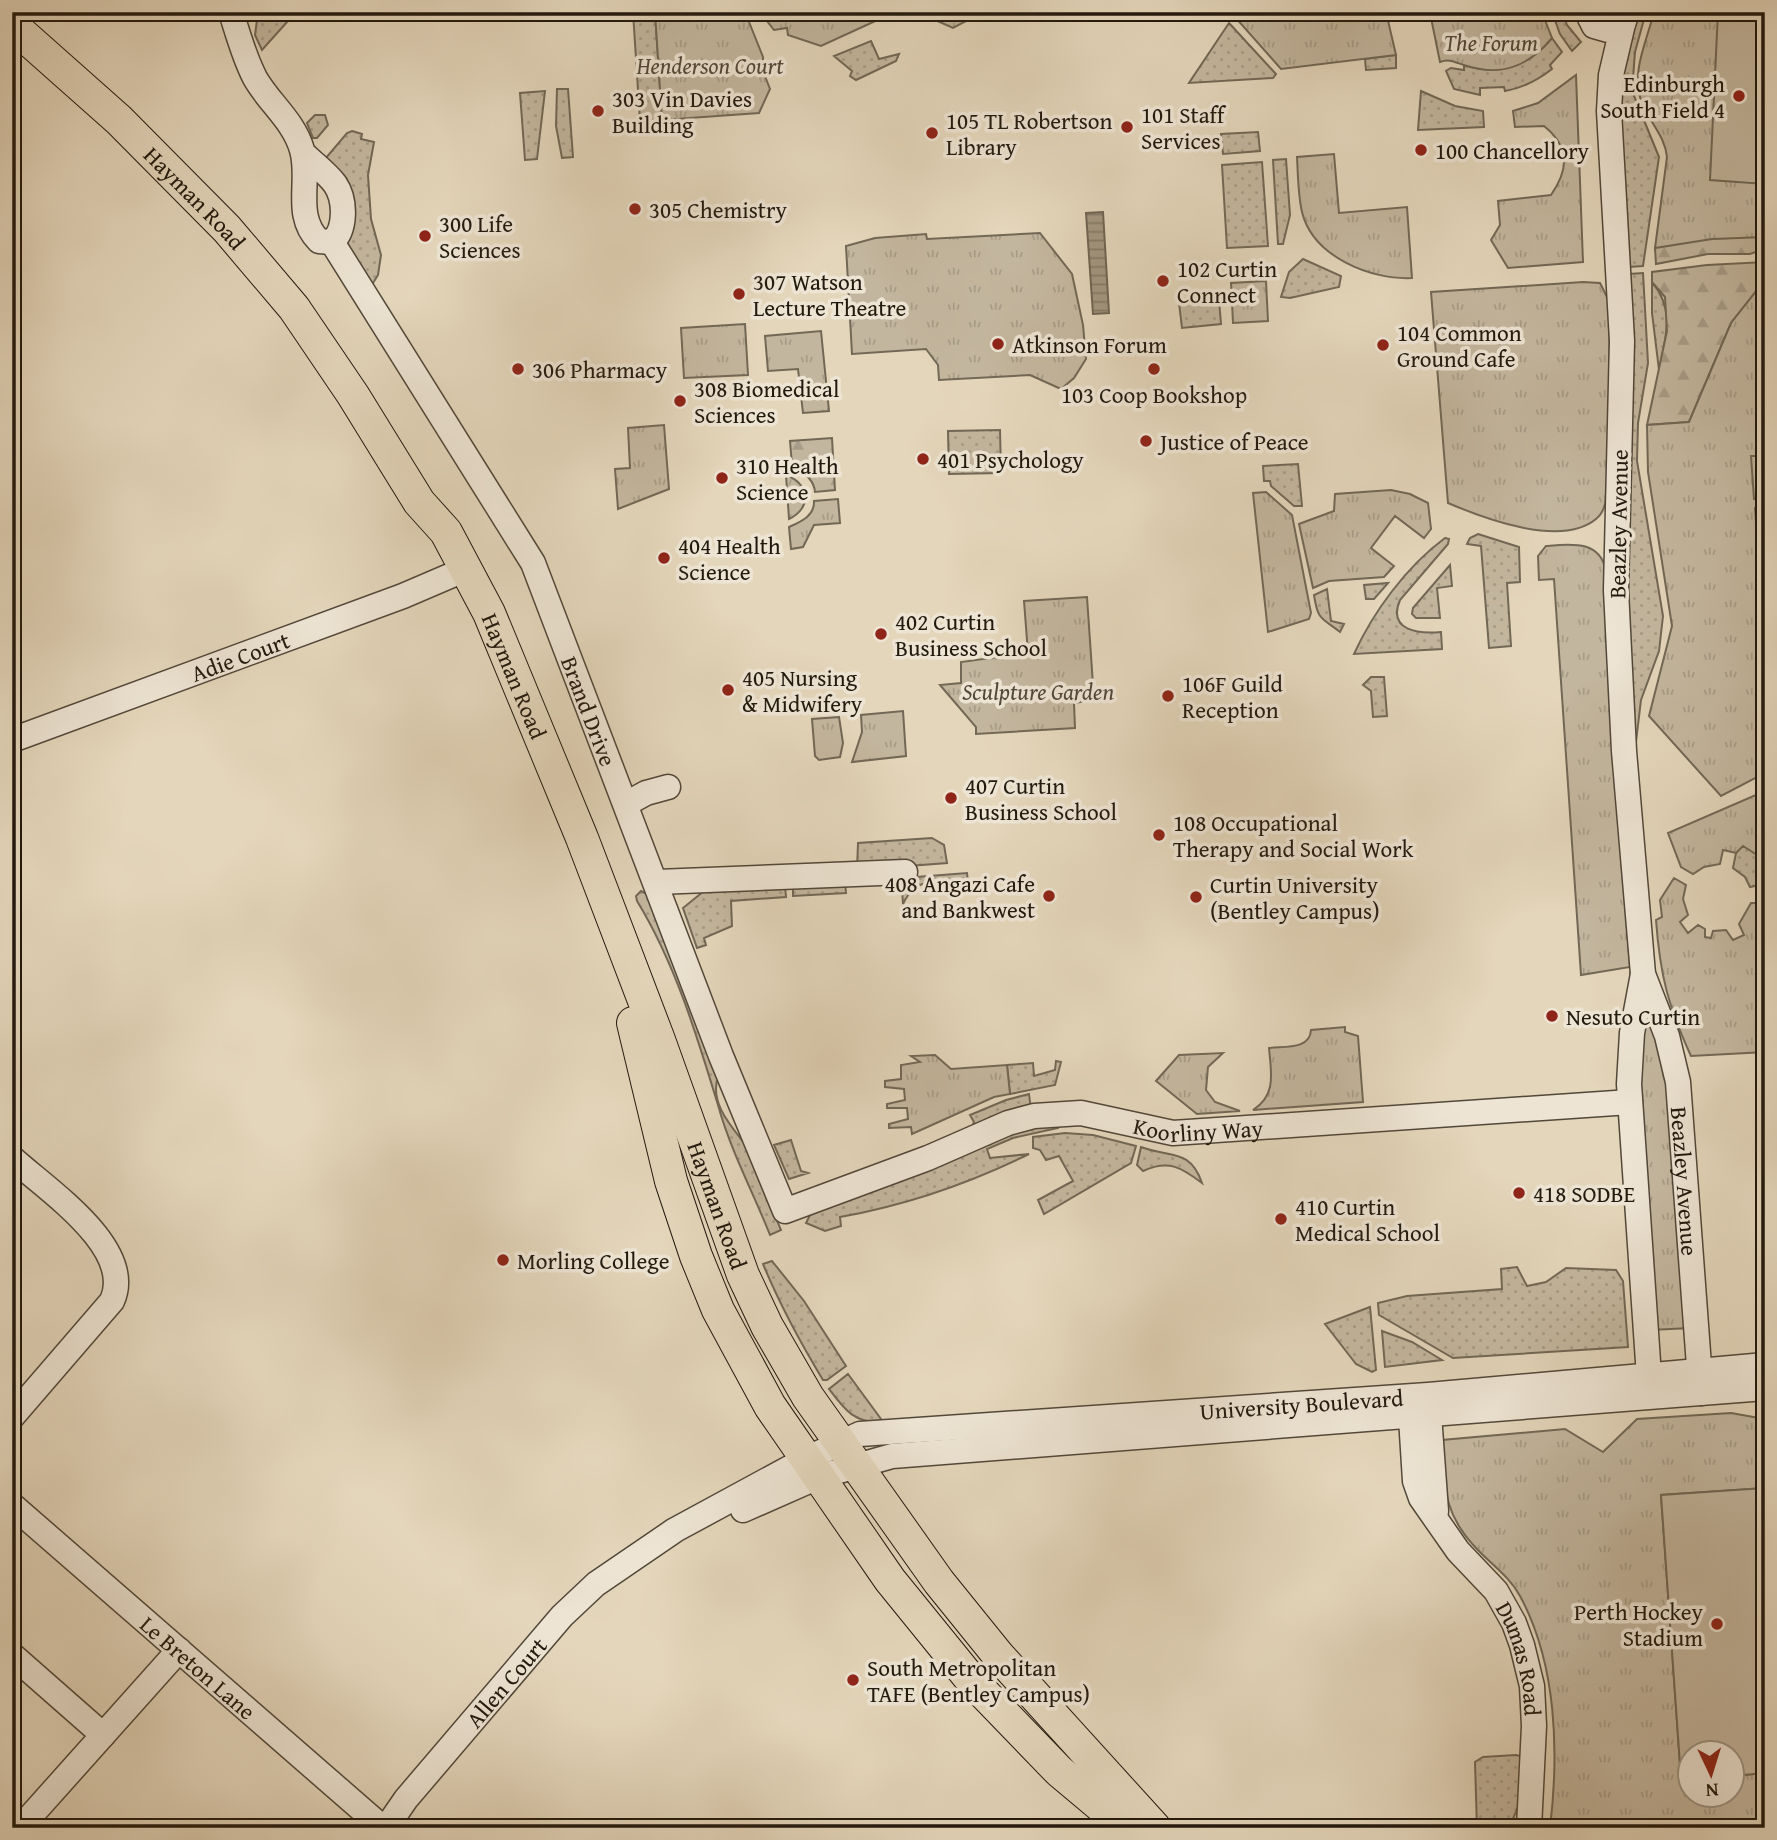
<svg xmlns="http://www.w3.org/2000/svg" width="1777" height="1840" font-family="'Gentium Book Plus',serif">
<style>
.grass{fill:url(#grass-dots);stroke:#726856;stroke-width:2}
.forest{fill:url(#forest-firs);stroke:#726856;stroke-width:2}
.park{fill:url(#park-tufts);stroke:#726856;stroke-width:2}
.pitch{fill:#c3b69e;stroke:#726856;stroke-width:2}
.water{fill:url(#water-rules);stroke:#6f6452;stroke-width:2}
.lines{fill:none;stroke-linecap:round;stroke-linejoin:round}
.minor-casing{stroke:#524839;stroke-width:27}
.major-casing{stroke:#22190e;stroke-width:34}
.minor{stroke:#ede4d3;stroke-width:24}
.major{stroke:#e4d6bb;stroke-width:32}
.poi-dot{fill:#8f2418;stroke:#ede4d3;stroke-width:2.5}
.labels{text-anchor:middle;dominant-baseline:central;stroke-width:7;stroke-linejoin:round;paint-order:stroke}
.park-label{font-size:23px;font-style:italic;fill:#524839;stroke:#ede4d3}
.poi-label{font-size:23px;fill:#22190e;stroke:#ede4d3;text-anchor:start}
.street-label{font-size:23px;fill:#22190e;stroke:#ede4d3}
</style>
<defs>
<pattern id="grass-dots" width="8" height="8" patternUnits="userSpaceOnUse" patternTransform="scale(1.75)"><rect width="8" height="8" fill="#c3b69e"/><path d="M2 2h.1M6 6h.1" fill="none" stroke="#a79c87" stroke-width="1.8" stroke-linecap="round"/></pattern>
<pattern id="forest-firs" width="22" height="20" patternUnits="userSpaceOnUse" patternTransform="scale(1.75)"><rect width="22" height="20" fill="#c3b69e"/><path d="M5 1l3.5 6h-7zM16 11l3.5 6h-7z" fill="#a79c87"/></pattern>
<pattern id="park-tufts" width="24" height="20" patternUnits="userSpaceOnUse" patternTransform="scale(1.75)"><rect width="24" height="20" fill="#c3b69e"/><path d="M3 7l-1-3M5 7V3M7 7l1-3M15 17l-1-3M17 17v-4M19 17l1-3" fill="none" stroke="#a79c87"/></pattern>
<pattern id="water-rules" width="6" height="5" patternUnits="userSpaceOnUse" patternTransform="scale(1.75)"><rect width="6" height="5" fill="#a29680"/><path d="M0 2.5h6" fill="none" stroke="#847a67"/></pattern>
</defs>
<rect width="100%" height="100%" fill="#e4d6bb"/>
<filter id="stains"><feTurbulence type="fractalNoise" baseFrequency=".00286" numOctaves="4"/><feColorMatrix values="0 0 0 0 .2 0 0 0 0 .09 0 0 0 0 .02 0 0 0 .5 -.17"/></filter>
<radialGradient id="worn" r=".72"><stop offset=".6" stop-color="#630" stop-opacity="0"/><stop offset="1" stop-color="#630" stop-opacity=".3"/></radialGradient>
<path class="grass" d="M258 12H296L262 50 255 35Z
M633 12H655L662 120 640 121Z
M1552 12H1562L1567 25 1581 42 1572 51 1560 34Z
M1632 12H1646L1635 52 1632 91 1659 157 1643 266 1629 267 1620 136 1622 78Z
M1229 23 1276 74 1273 78 1189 83Z
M1552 38 1562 52 1550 65 1552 69C1538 80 1523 88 1505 91L1504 87 1480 88V95L1454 89 1446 71 1451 68 1464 70V65C1500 76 1527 67 1552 38Z
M871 41 879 59 899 54 896 61 856 80 850 76 852 71 834 56Z
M1396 55V68L1366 70 1365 59Z
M557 89H568L573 157 562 158 556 126Z
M545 91 537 159 525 160 520 93Z
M1421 91 1455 106 1483 111 1484 127 1418 130Z
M315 115H325L328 125 317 138H313L307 123Z
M352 131 362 134 361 139 374 142 368 175 371 219 381 255 378 275 373 283H370L349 252 325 159 347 133Z
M1258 132 1260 151 1223 154 1221 134Z
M1286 159 1290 215 1283 244H1278L1273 160Z
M1262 162 1268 246 1227 248 1222 165Z
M1303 259 1341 276 1339 287 1290 298 1281 297 1289 272Z
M1643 273 1648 363 1638 423 1637 461 1663 616 1659 651 1641 700 1636 742 1633 740 1627 618 1629 274Z
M1652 282C1675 309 1666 337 1659 370L1652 313Z
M1219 300 1221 324 1182 328 1179 303Z
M1000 430 1001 473 949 474 948 431Z
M1298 464 1302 506H1294L1271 486 1270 481H1264L1263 466Z
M1478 534 1519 547 1520 582 1507 583 1511 646 1489 648 1481 546 1467 544 1470 538Z
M1445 538 1449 539 1448 544 1400 600C1387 631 1419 634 1441 632L1442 649 1354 654C1373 612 1407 566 1445 538Z
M1450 565 1452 586 1437 588 1440 618H1416L1412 614 1413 608Z
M1388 583 1374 599H1366L1364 585Z
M1327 589 1331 621 1344 624 1340 632C1321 617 1318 621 1314 595Z
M1371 677H1384L1387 716 1373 717 1371 691 1363 685Z
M932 838 944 845 947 863 857 870 858 843Z
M1743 845 1765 860V884L1750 887 1745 877 1733 868 1736 853Z
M967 873 969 892C949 873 915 877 903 904L902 889 891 890V879Z
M845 882 846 893 793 896V885Z
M785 886 786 897 731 901 732 926 704 938 706 945 697 948 683 908 704 891Z
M641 891 649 895 718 1077C709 1103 732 1127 745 1144 755 1156 773 1212 781 1230L770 1235C753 1192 730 1149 718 1105 697 1036 675 963 637 901L636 896Z
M1056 1061 1061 1062 1055 1085 1010 1094 1007 1065 1033 1063 1034 1076 1055 1070Z
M1029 1094 1031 1110 972 1127 974 1122 970 1115 1006 1100Z
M1058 1122V1128L1013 1138 987 1149 990 1158 1029 1154C968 1184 907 1205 840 1217L841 1226 825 1231 806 1223 810 1215 821 1209 997 1137Z
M1065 1133 1093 1135 1136 1146 1131 1163 1044 1214 1038 1200 1073 1181 1059 1156 1046 1160 1040 1150 1033 1148V1137Z
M791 1140 801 1171 808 1173 789 1179 774 1145Z
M1141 1147C1170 1158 1190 1148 1202 1183 1182 1168 1169 1159 1143 1171L1137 1165Z
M772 1261 804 1301 846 1366 827 1380H823C800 1342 780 1305 763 1264Z
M1517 1267 1527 1286 1546 1282 1566 1268 1616 1270 1623 1281 1628 1347 1453 1358 1379 1315 1378 1303 1407 1296 1502 1289 1501 1269Z
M1370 1307 1376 1370 1372 1372 1356 1364 1325 1324Z
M1382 1331 1412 1342 1442 1360 1385 1367Z
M848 1374 881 1419V1423C853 1422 845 1410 829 1389Z
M1516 1755 1520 1756 1522 1798 1509 1828H1477L1475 1762 1483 1757Z"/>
<path class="forest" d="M1683 199 1763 230 1764 249 1750 254H1708L1656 264 1655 248Z
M1765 262V280L1731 323 1689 422 1647 425 1667 331 1665 297 1652 282V272L1707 265Z
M832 438 835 490 815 492C814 479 803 471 792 465L790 441Z"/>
<path class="park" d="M655 12H745L763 57V71L770 89 759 113 662 120Z
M760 12H895L821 46 788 35 787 28 774 30Z
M917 12H983L953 28Z
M1237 12H1386L1396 55 1281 69 1234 16Z
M1535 12 1536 16 1543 15 1552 38C1529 66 1502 77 1467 66 1456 63 1450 58 1440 62L1430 13Z
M1654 12H1765V237L1712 239 1655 248 1667 157C1665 136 1650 123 1642 103 1630 73 1647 41 1654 12Z
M1576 75 1583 262 1508 268 1491 240 1500 225 1498 201 1551 195C1569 169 1570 147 1544 126L1515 127 1513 111 1538 103Z
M1334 154 1339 213 1407 207 1412 278C1371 280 1313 257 1302 212 1298 195 1298 175 1297 157Z
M1040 233 1072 274 1083 325 1086 359 1074 378 1061 389 1030 375 939 380 938 365 926 349 852 354 846 246 875 238 926 234 927 239Z
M1765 280V773L1721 796 1649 716 1672 626 1648 472 1647 425 1689 422 1731 323Z
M1266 281 1268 321 1233 323 1231 283Z
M1583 282 1600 283 1610 303 1608 489C1606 500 1605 512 1596 519 1561 548 1483 518 1448 503L1431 292Z
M745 324 748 375 684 378 681 328Z
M821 331 829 411 803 413 798 369 768 371 765 336Z
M664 425 669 489 618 509 615 469 630 468 628 428Z
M786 475C810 484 812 508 789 519Z
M1391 490 1410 494 1428 503 1431 529 1424 538 1395 516 1371 548 1394 566 1384 577 1329 581 1313 588 1299 524 1334 511 1335 494Z
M1266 492 1292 515 1311 613 1309 619 1268 632 1253 493Z
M838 499 840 523 814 525 803 547 791 549 789 527C800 522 815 516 814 501Z
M1546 546C1572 544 1600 540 1606 571L1610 712 1630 967 1581 975 1554 579 1539 580 1538 556Z
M1087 597 1094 700 1074 703 1075 728 976 734V727L940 685 961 683V662L1028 653 1024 601Z
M903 711 906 756 852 762 862 732 861 715Z
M839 717 843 743 840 757 819 760 815 756 812 719Z
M1765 791V860L1743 846 1736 853 1723 850 1720 864 1704 867 1693 874 1681 867 1668 833Z
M1674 878 1686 885 1683 899 1688 915 1680 922 1688 933 1698 925 1705 929V937L1711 938 1713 931 1726 930 1733 940 1744 935 1739 924 1751 903H1765V1052L1691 1056C1668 1006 1660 975 1656 920L1662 917 1660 900Z
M1648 1006 1664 1045 1690 1328 1651 1330 1634 1063Z
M1345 1027V1032L1358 1036 1363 1102 1253 1110C1277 1095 1271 1072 1269 1048 1284 1046 1310 1050 1311 1030Z
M1223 1053 1208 1067 1206 1090 1215 1102 1240 1111 1197 1114 1156 1081 1179 1055Z
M935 1055 951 1069 1007 1065 1010 1094 994 1097 912 1134 911 1127 889 1128V1124L908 1119 907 1108H887V1104L905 1100 904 1089 885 1087V1081L901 1079V1065L920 1062 911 1056Z
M1731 1413 1765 1419V1488L1661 1495 1681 1778H1689L1690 1794H1732V1776L1765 1773V1828H1550C1559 1753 1557 1664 1520 1596 1510 1577 1492 1565 1477 1549 1442 1513 1445 1486 1442 1440L1565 1429 1603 1452 1637 1419Z"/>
<path class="pitch" d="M1718 12H1765V184L1710 180Z
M1765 456V550L1758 551 1755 508 1759 507 1758 500 1754 499 1751 456Z
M1765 1488V1773L1732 1776V1752H1690L1689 1778 1681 1779 1661 1495Z"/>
<path class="water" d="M1103 212 1109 313 1093 314 1086 213Z"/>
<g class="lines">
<defs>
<g id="minor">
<path d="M231 12C238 34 244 57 255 78 269 103 294 121 302 150 311 181 293 215 319 241L332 242C346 230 346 200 335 184 327 173 313 163 303 153"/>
<path d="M1587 12 1594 26 1608 30 1623 24 1627 13"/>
<path id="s1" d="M1623 24 1611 75 1609 111 1622 341 1616 590 1624 751 1643 974 1667 1036 1678 1082 1701 1393"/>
<path id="s2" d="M332 242 533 563 721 1056 785 1211 928 1158 1008 1123 1034 1116 1081 1113 1173 1133 1630 1102"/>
<path id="s3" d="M12 740 403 596 466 569"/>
<path d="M626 804 646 793 668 787"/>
<path d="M657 882 905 872"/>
<path d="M1643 974 1632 1033 1629 1084 1650 1391"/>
<path d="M12 1158C47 1190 136 1248 112 1301L12 1417"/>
<path d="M1428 1401 1436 1511"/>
<path id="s4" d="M1410 1402 1415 1481 1421 1498 1458 1551 1496 1591 1514 1623 1522 1645 1532 1686 1534 1726 1529 1828"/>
<path id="s5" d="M12 1505 383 1828"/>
<path d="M743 1510 818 1477 892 1456 1765 1388"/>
<path d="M12 1655 103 1735"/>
<path d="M20 1828 179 1650"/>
<path id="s6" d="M386 1828 406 1799 562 1616 596 1584 675 1530 806 1459 860 1434 1428 1395 1765 1365"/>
</g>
<g id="major">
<path id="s7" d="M12 25 119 120 227 229 294 308 353 395 419 502 446 532 489 613 582 838 659 1040 743 1275 767 1326 808 1397 939 1582 998 1655 1155 1828"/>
<path d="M633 1023 671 1181 696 1256 718 1310 770 1406 890 1580 972 1681 1059 1771 1127 1828"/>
</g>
</defs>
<use href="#minor" class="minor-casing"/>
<use href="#major" class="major-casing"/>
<use href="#minor" class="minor"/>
<use href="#major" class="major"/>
</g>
<g class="poi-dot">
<circle cx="1739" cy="96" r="7"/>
<circle cx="598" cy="111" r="7"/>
<circle cx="1127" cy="127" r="7"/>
<circle cx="932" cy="133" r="7"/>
<circle cx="1421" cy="150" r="7"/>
<circle cx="635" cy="209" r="7"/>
<circle cx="425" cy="236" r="7"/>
<circle cx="1163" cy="281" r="7"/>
<circle cx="739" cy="294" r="7"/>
<circle cx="998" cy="344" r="7"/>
<circle cx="1383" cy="345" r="7"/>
<circle cx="518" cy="369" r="7"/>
<circle cx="1154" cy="369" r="7"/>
<circle cx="680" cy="401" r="7"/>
<circle cx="1146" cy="441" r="7"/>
<circle cx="923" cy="459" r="7"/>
<circle cx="722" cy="478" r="7"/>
<circle cx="664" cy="558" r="7"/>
<circle cx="881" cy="634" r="7"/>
<circle cx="728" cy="690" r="7"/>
<circle cx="1168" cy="696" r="7"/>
<circle cx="951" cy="798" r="7"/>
<circle cx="1159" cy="835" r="7"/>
<circle cx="1049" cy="896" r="7"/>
<circle cx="1196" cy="897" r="7"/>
<circle cx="1552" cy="1016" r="7"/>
<circle cx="1519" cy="1193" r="7"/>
<circle cx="1281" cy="1219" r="7"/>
<circle cx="503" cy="1260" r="7"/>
<circle cx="1717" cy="1624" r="7"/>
<circle cx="853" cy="1680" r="7"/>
</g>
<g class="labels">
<g class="park-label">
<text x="1491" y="42">The Forum</text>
<text x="710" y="65">Henderson Court</text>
<text x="1038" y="691">Sculpture Garden</text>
</g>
<g class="poi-label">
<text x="1725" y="83" text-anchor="end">Edinburgh<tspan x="1725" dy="26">South Field 4</tspan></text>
<text x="612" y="98">303 Vin Davies<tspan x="612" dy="26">Building</tspan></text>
<text x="1141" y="114">101 Staff<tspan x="1141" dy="26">Services</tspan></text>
<text x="946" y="120">105 TL Robertson<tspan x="946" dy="26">Library</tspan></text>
<text x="1435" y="150">100 Chancellory</text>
<text x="649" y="209">305 Chemistry</text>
<text x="439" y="223">300 Life<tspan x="439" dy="26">Sciences</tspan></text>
<text x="1177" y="268">102 Curtin<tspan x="1177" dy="26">Connect</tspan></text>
<text x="753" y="281">307 Watson<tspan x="753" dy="26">Lecture Theatre</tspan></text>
<text x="1397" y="332">104 Common<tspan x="1397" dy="26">Ground Cafe</tspan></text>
<text x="1012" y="344">Atkinson Forum</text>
<text x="532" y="369">306 Pharmacy</text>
<text x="694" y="388">308 Biomedical<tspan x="694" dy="26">Sciences</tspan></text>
<text x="1154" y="394" text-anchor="middle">103 Coop Bookshop</text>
<text x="1160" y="441">Justice of Peace</text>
<text x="937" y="459">401 Psychology</text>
<text x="736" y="465">310 Health<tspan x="736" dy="26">Science</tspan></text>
<text x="678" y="545">404 Health<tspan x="678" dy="26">Science</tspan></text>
<text x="895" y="621">402 Curtin<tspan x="895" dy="26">Business School</tspan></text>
<text x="742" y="677">405 Nursing<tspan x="742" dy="26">&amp; Midwifery</tspan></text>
<text x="1182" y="683">106F Guild<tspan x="1182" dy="26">Reception</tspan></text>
<text x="965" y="785">407 Curtin<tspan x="965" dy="26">Business School</tspan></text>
<text x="1173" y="822">108 Occupational<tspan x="1173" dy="26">Therapy and Social Work</tspan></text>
<text x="1035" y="883" text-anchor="end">408 Angazi Cafe<tspan x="1035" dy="26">and Bankwest</tspan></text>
<text x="1210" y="884">Curtin University<tspan x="1210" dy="26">(Bentley Campus)</tspan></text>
<text x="1566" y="1016">Nesuto Curtin</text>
<text x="1533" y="1193">418 SODBE</text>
<text x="1295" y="1206">410 Curtin<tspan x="1295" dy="26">Medical School</tspan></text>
<text x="517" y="1260">Morling College</text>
<text x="1703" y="1611" text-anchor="end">Perth Hockey<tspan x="1703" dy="26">Stadium</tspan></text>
<text x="867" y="1667">South Metropolitan<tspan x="867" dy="26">TAFE (Bentley Campus)</tspan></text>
</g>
<g class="street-label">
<text stroke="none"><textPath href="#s7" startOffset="252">Hayman Road</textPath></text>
<text transform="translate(1618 524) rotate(-89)">Beazley Avenue</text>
<text stroke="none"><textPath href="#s3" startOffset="243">Adie Court</textPath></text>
<text stroke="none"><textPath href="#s7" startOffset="831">Hayman Road</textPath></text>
<text stroke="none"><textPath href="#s2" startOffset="537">Brand Drive</textPath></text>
<text stroke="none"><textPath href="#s2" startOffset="1507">Koorliny Way</textPath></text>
<text stroke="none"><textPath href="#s1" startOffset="1166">Beazley Avenue</textPath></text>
<text stroke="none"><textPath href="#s7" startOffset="1398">Hayman Road</textPath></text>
<text stroke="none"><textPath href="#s6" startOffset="1069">University Boulevard</textPath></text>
<text stroke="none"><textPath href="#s4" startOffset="290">Dumas Road</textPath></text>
<text stroke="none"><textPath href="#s5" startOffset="247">Le Breton Lane</textPath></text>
<text stroke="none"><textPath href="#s6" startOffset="189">Allen Court</textPath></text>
</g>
</g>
<rect width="1777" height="1840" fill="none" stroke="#e4d6bb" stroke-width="42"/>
<rect x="14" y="14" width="1749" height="1812" fill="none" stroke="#22190e" stroke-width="3.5"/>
<rect x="21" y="21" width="1735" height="1798" fill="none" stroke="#22190e" stroke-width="2"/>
<g transform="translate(1711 1774) rotate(176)"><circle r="33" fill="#ede4d3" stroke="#9c9384" stroke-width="2"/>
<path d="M0-5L12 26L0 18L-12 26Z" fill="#8f2418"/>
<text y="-10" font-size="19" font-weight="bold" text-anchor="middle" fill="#22190e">N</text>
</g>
<rect width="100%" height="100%" filter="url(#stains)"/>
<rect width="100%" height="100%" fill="url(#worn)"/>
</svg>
